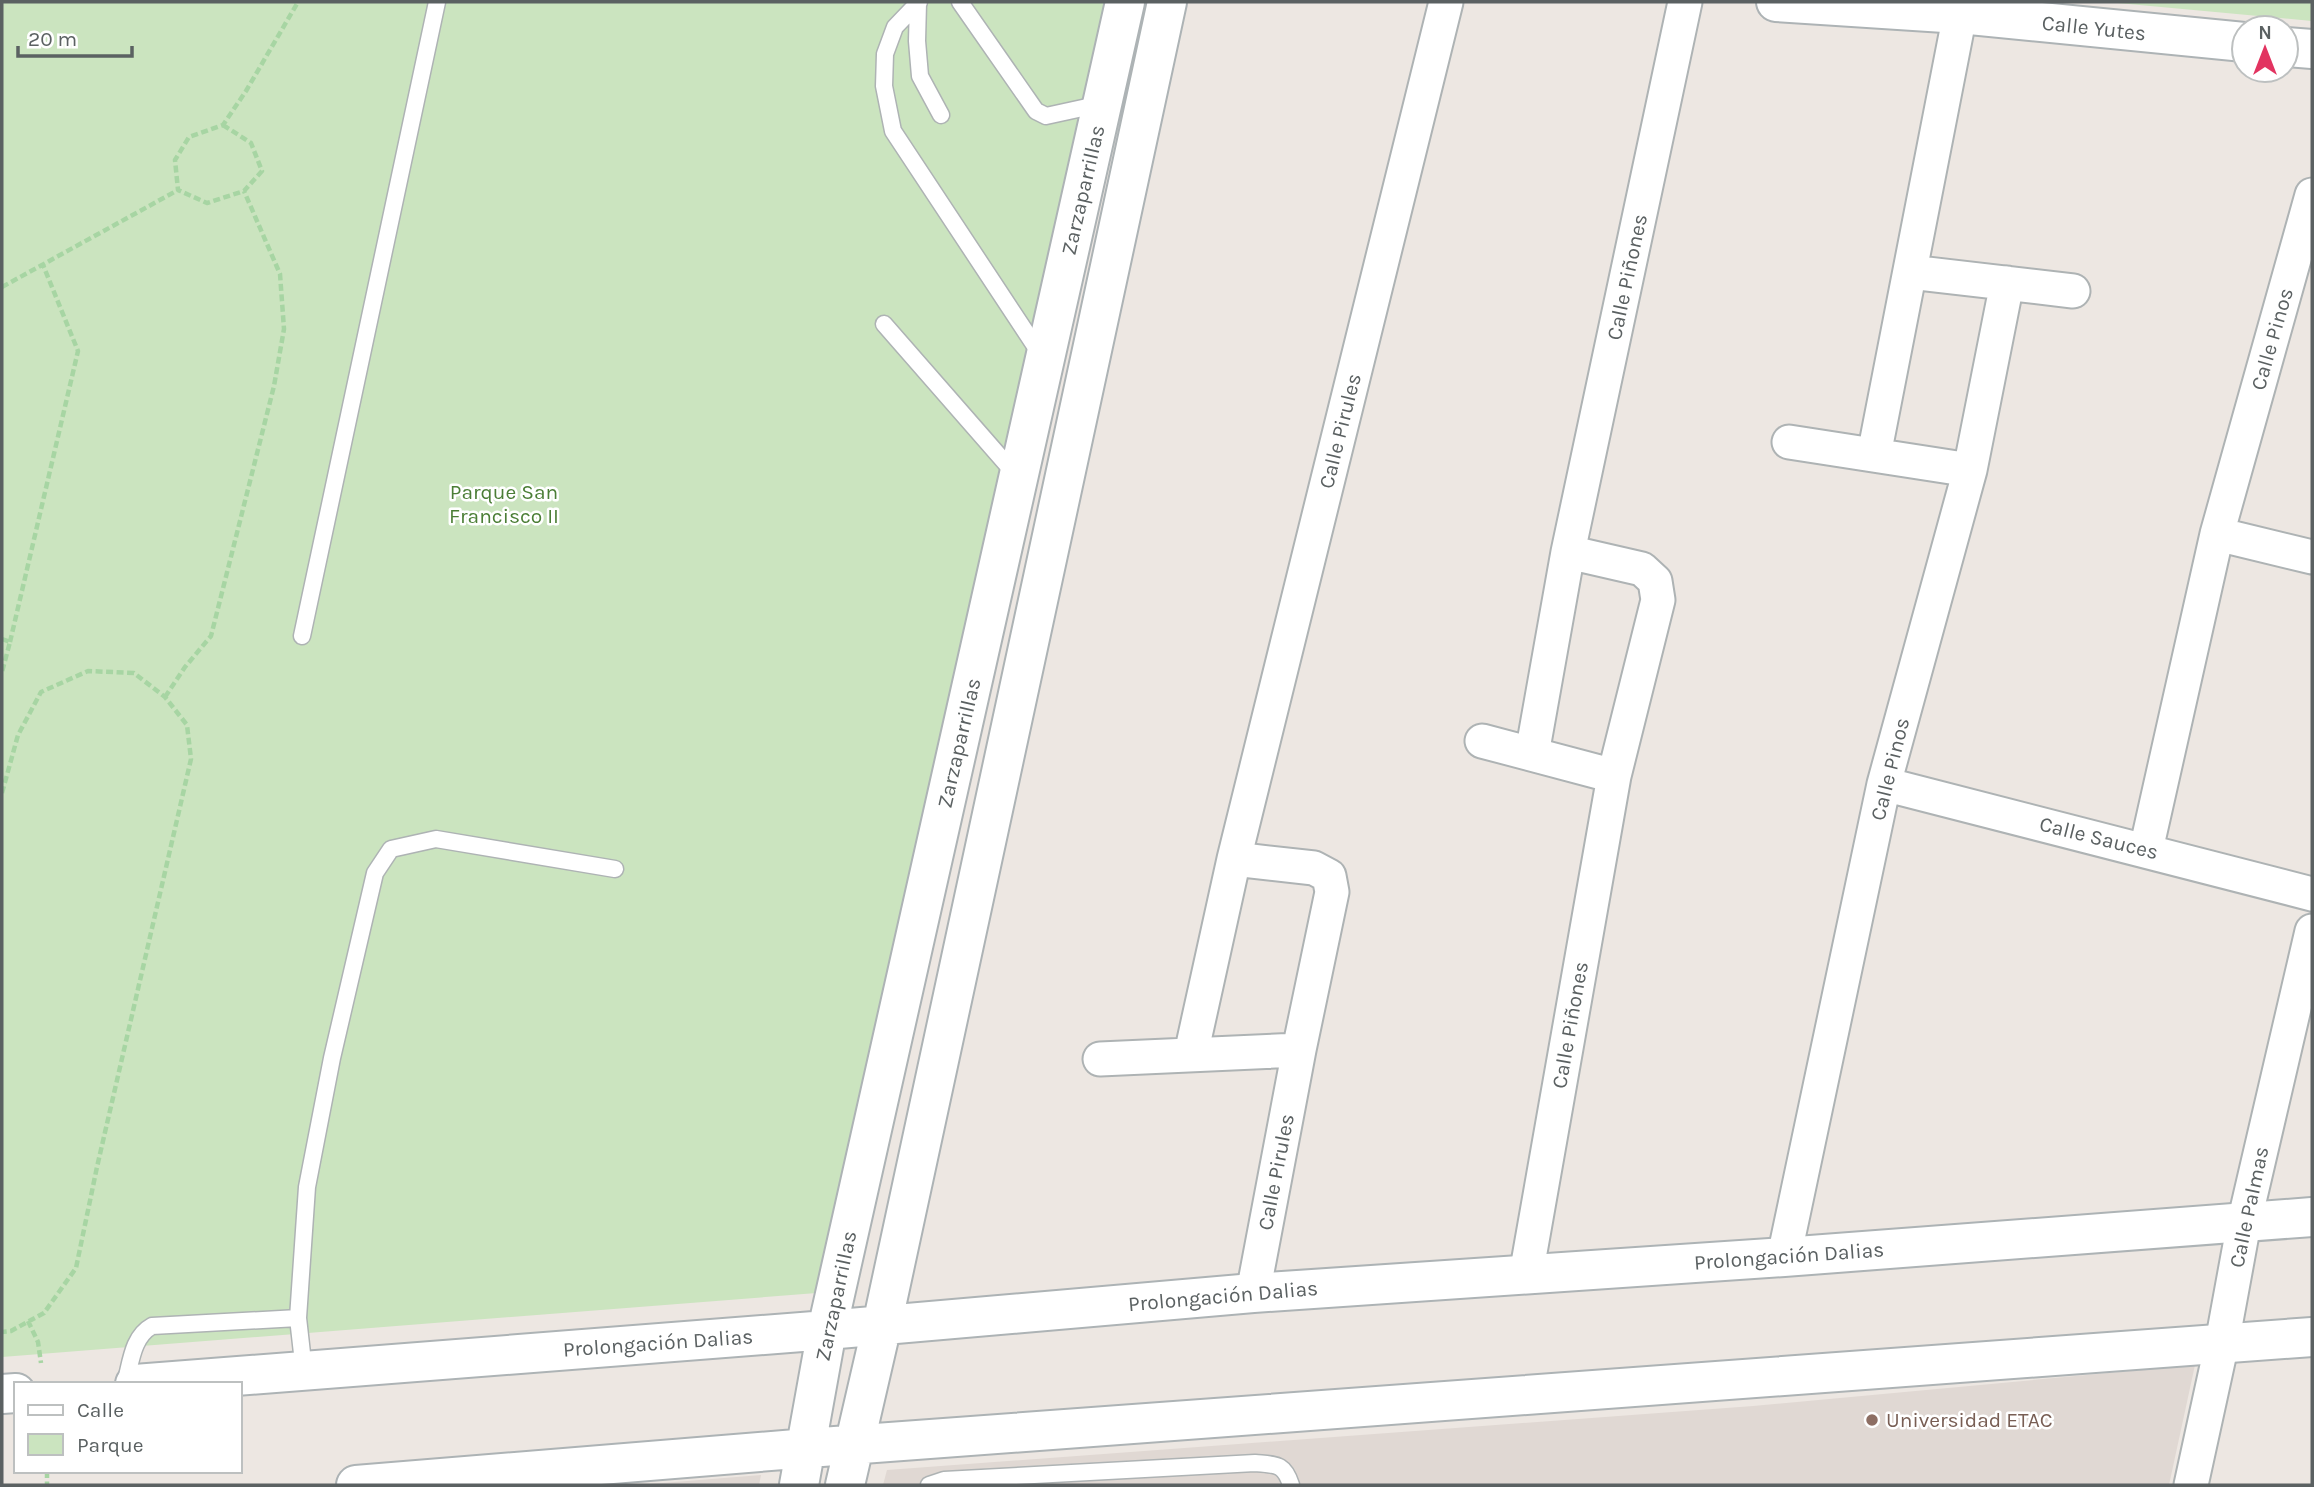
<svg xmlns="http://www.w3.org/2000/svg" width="2314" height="1487" font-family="Karla,sans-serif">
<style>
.education{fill:#e0d8d3}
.green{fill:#cbe4bf}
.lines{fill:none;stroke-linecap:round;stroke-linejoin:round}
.lane-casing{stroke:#aeb3b4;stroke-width:19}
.street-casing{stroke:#aeb3b4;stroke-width:37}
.secondary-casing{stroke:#adb3b5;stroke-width:42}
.path{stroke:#a7d5a3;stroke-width:4.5;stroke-dasharray:7 3.5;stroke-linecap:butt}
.lane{stroke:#fff;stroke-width:16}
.street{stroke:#fff;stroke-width:33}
.secondary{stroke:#fff;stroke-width:38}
.education-dot{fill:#8d6e63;stroke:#fff;stroke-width:2.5}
.labels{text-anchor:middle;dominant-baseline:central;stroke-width:5;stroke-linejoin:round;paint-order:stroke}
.street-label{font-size:21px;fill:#5b6162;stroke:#fff}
.park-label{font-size:21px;fill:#4b7e36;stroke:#fff}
.education-label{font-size:21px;fill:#785e54;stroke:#fff;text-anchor:start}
</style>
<rect width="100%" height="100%" fill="#ede7e2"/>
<path class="education" d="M2195 1365 2169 1485H883L887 1470 1753 1406Z
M761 1475 759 1485H638Z"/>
<path class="green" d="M2 2H1118L855 1290 2 1357Z
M2107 2H2312V21Z"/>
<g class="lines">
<defs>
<path id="lane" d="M919 2 895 27 885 54 884 86 893 131 1041 355
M960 2 1036 111 1046 116 1101 104
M918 3 917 41 920 76 941 115
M884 324 1016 475
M302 636 437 2
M298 1318 307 1187 332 1058 375 873 391 849 436 839 615 869
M125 1384C131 1363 132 1337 152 1326L298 1318 304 1371
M929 1485 944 1480 1255 1463C1276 1465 1284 1463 1291 1485"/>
<path id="street" d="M1910 272 2073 291
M1789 442 1970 470
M1874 455 1960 14
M2217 534 2312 557
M1482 741 1614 776
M1532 754 1568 552 1685 2
M1884 784 2312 894
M2146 850 2217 534 2312 195
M1234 859 1314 868 1329 876 1332 892 1299 1050 1253 1293
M1191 1054 1234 859 1446 2
M1100 1059 1299 1050
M1784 1257 1884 784 1970 470 2007 283
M1526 1275 1614 776 1658 600 1655 581 1642 569 1568 552
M2191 1485 2222 1343 2244 1223 2312 931"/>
<path id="secondary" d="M1776 2 1960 14 2244 42
M2286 47 2312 49
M135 1384 827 1330 1253 1293 1784 1257 2312 1217
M2 1394 16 1393
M356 1485 808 1448 2312 1337
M799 1485 827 1330 1125 2
M845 1485 882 1325 1167 2"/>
</defs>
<use href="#lane" class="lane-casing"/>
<use href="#street" class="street-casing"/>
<use href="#secondary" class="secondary-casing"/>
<path class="path" d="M223 125 251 143 262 171 244 191 207 203 178 190 175 160 189 137 223 125 246 91 298 2
M2 287 178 190
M2 639 10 642 2 672
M10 642 78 351 43 265
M165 697 185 667 211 636 274 386 284 329 280 274 244 191
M2 793 18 735 41 692 88 671 134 673 165 697 187 725 191 759 97 1167 76 1268 44 1313 11 1331 2 1332
M28 1321 38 1342 41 1363
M47 1471V1485"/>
<use href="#lane" class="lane"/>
<use href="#street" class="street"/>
<use href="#secondary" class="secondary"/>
</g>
<circle class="education-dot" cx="1872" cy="1420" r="7"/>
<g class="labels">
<g class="street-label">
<text transform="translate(2094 28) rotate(6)">Calle Yutes</text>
<text transform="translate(1083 190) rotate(-77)">Zarzaparrillas</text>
<text transform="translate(1627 277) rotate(-78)">Calle Piñones</text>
<text transform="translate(2272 339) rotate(-74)">Calle Pinos</text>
<text transform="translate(1340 431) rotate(-76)">Calle Pirules</text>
<text transform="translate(959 743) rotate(-77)">Zarzaparrillas</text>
<text transform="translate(1890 769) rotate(-76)">Calle Pinos</text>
<text transform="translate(2099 838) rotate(14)">Calle Sauces</text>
<text transform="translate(1570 1025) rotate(-80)">Calle Piñones</text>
<text transform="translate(1276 1172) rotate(-79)">Calle Pirules</text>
<text transform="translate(2249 1207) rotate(-78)">Calle Palmas</text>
<text transform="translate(1789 1256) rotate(-4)">Prolongación Dalias</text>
<text transform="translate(836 1296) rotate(-78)">Zarzaparrillas</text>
<text transform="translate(1223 1296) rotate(-5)">Prolongación Dalias</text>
<text transform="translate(658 1343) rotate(-4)">Prolongación Dalias</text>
</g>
<g class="park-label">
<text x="504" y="492">Parque San<tspan x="504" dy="24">Francisco II</tspan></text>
</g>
<g class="education-label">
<text x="1886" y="1420">Universidad ETAC</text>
</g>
</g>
<rect width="2314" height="1487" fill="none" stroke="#5b6162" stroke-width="7"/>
<rect x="14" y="1382" width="228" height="91" fill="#ffffff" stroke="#bdc0c0" stroke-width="2"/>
<rect x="28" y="1405" width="35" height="10" fill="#ffffff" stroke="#bdc0c0" stroke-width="2"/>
<text x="77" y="1417" font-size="21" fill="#5b6162">Calle</text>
<rect x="28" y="1434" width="35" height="21" fill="#cbe4bf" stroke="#bdc0c0" stroke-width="2"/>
<text x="77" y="1452" font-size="21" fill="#5b6162">Parque</text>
<g transform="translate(2265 49)"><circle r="33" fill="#ffffff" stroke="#bdc0c0" stroke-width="2"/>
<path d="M0-5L12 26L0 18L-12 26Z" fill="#e23360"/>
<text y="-10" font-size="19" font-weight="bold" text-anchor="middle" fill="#5b6162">N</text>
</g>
<path d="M18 46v10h114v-10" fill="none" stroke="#5b6162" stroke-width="3.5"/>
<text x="28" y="46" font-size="21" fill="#5b6162" stroke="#ffffff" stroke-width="5" paint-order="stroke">20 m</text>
</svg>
